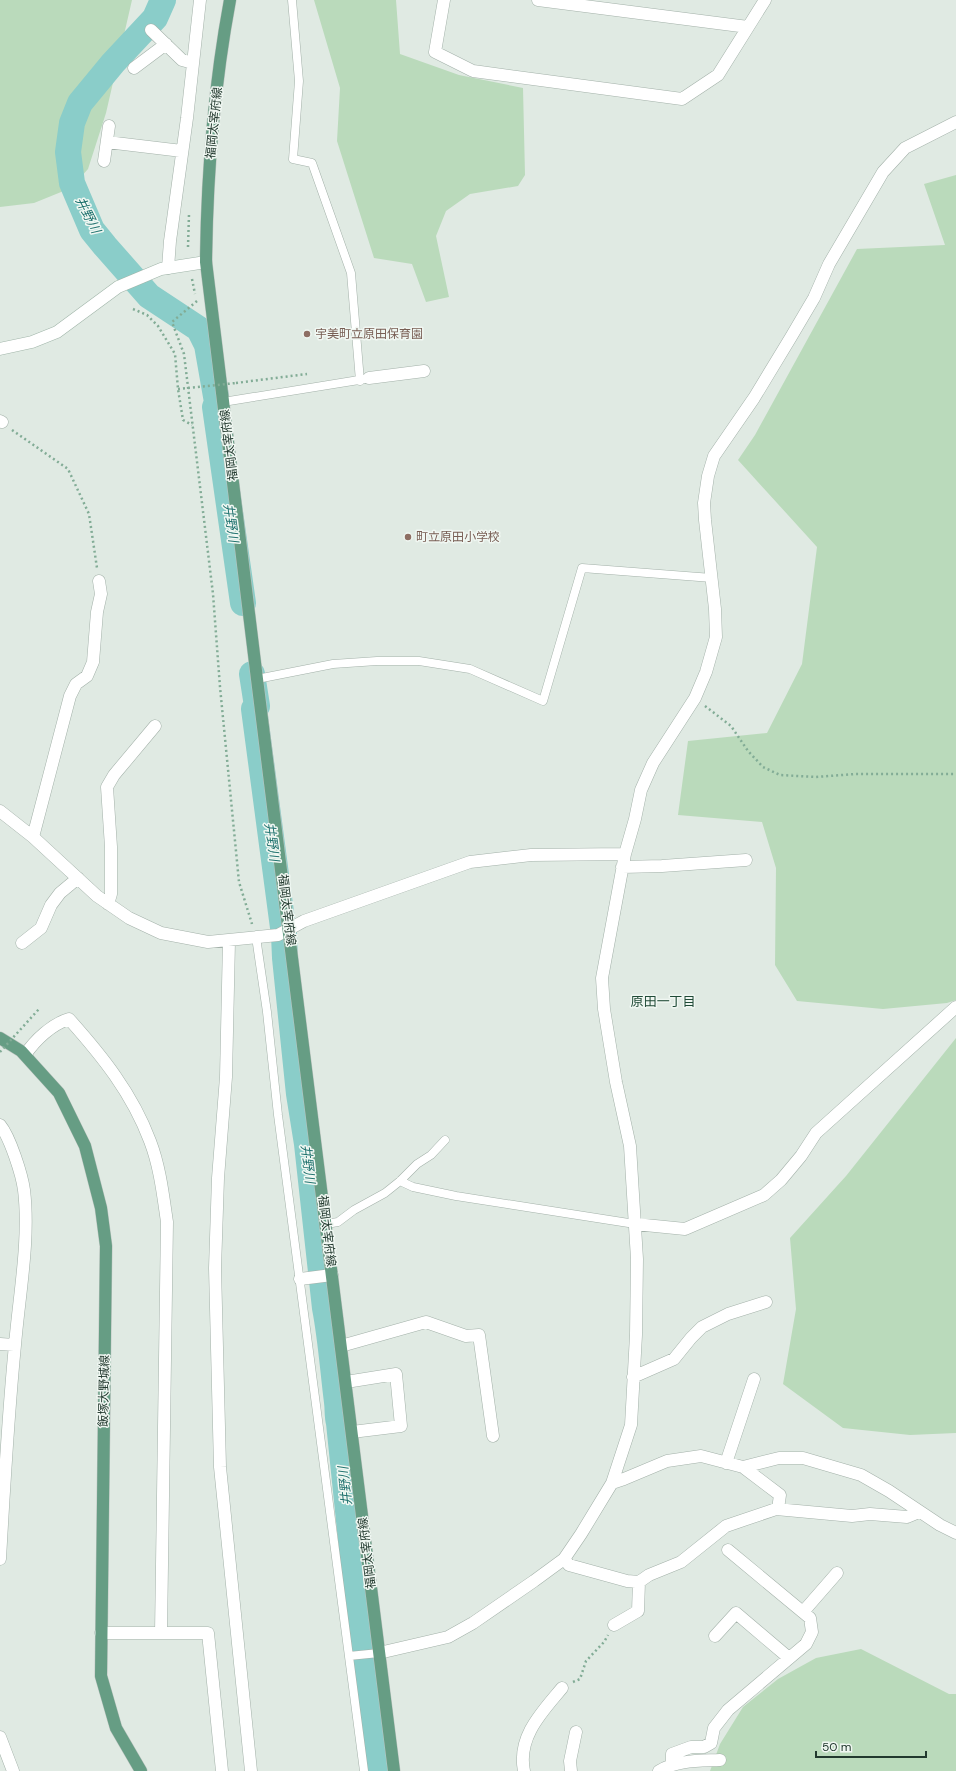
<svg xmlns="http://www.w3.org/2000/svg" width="956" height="1771" font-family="'DM Sans','Noto Sans JP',sans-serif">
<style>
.green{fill:#badabb}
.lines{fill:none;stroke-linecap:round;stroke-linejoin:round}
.river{stroke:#8acdc9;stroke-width:26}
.lane-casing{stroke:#a3b1a9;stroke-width:9}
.street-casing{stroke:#a3b1a9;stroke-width:13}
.secondary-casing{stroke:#a0b5a9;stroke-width:13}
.primary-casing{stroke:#bdc4c0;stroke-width:13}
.path{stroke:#82ac96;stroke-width:2.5;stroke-dasharray:2 3;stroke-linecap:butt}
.lane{stroke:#fff;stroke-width:8}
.street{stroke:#fff;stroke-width:12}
.secondary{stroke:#fff;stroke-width:12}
.primary{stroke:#669d84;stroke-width:12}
.path-bridge{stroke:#82ac96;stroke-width:2.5;stroke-dasharray:2 3;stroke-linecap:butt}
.education-dot{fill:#8d6e63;stroke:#f0f7f2;stroke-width:1.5}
.labels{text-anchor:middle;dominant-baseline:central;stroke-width:3;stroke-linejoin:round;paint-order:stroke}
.street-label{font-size:12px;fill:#22392e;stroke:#f0f7f2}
.education-label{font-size:12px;fill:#785e54;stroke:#f0f7f2;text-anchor:start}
.water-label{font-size:13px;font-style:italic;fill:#1f726e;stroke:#f0f7f2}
.neighbourhood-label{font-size:13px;fill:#1f4a36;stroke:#f0f7f2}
</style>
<rect width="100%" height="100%" fill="#e0eae3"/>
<path class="green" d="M0 0H132L106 113 88 169 71 188 34 203 0 207Z
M314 0H396L400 54 459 75 523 88 525 175 518 186 470 194 446 211 436 236 449 297 426 302 412 264 374 258 337 141 340 88Z
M956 175V1000L947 1003 883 1009 797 1001 775 965 776 868 762 822 678 815 688 741 767 733 802 664 817 547 738 460 755 435 857 249 945 245 924 184Z
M956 1038V1433L910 1435 843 1428 783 1384 796 1309 790 1238 846 1176Z
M861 1649 949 1694H956V1771H710L720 1744 743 1707 778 1679 816 1658Z"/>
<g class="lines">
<path class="river" d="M163 0 155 18 113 63 80 103 72 123 68 152 72 183 92 230 105 246 149 296 199 329 207 345 217 402 215 407 243 603
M252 674 257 706 254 709 284 935 285 958 299 1094 307 1144 325 1308C331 1339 333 1371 337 1402 338 1409 337 1416 339 1423L366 1686 373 1739 375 1771"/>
<defs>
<path id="lane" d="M292 0 299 81 293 159 312 163 351 273 360 381
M223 402 365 379
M257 679 333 664 377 661H419L470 669 543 701 582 568 712 578
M256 937 267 1012 278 1115 364 1771
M400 1181 413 1187 456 1196 635 1224
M326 1224 338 1222 354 1210 385 1193 400 1181 417 1164 431 1155 445 1140
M349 1656 379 1653"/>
<path id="street" d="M444 0 435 52 473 71 682 99 718 75 765 0
M538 0 748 27
M151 30 182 60 193 63
M134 68 166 44
M107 142 182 151
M104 161 109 126
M168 268 170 241 187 118 200 0
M369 378 424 371
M0 421 2 422
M0 811 33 837 97 896 129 918 161 933 208 942 278 935 304 921 470 862 531 855 625 854
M33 837 70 696 76 684 87 676 93 662 97 612 101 594 99 581
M622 867 662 866 746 860
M108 904 111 894V847L107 787 114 775 155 726
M229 941 226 1077 218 1178 215 1268 220 1467 251 1771
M22 943 41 928 51 905 60 893 78 878
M25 1055C35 1040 52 1024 69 1019 102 1056 132 1093 150 1141 160 1167 163 1195 167 1222L161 1633
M0 1125C10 1137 22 1175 24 1190 30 1239 19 1296 15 1345 8 1416 4 1488 0 1559
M635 1224 685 1229 764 1195 781 1180 801 1156 816 1133 956 1007
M300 1279 332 1275
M0 1344 14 1345
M341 1346 426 1322 466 1336 479 1335 493 1436
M633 1377 674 1359 691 1338 702 1327 728 1314 766 1302
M346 1382 396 1374 401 1426 352 1432
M726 1463 754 1379
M743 1467 780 1495 778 1509
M612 1483 624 1479 667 1461 701 1456 743 1467 779 1458H803L861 1475 889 1491 940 1525 956 1533
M564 1559 569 1565 627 1581 639 1582
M803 1612 837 1573
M614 1625 638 1611 639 1582 649 1575 681 1562 726 1526 776 1509 852 1516 870 1514 907 1517 919 1512
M101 1633H208L222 1771
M715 1636 736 1613 789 1658
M379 1653 448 1637 473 1623 534 1581 564 1559 581 1534 612 1483 631 1425 636 1335 637 1259 630 1146 616 1082 604 1009 602 978 625 854 635 819 641 790 653 763 695 698 706 672 716 637 715 609 705 520 704 503 708 476 714 456 754 398 791 337 814 298 829 264 883 172 905 148 956 122
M0 1737 13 1771
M672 1765V1754L691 1747H704L711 1743 714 1728 728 1710 806 1644 812 1632 810 1618 728 1550
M524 1771C517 1737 542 1712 562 1688
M571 1771 570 1761 576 1732
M659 1771C677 1760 699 1761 720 1760"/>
<path id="secondary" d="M0 349 32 342 57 332 118 287 161 269 206 262"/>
<path id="primary" d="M230 0C214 86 207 174 206 262L257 679 394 1771
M0 1038 21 1051 59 1093 85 1146 101 1208 106 1246 101 1676 116 1728 141 1771"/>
</defs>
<use href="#lane" class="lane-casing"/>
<use href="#street" class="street-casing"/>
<use href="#secondary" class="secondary-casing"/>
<use href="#primary" class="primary-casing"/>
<path class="path" d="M188 247 189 214
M192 279 195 294
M197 301 172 322 184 354 213 594 220 687 239 882 252 924
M133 309 147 315 158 326 175 354 178 389 183 420 192 425
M236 383 307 374
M12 430 68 469 89 514 97 568
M705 706 731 726 748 751 763 767 780 775 816 777 855 774H956
M573 1682 580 1679 586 1661 604 1642 608 1635"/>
<use href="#lane" class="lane"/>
<use href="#street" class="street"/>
<use href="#secondary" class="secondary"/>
<use href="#primary" class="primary"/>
<path class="path-bridge" d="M178 389 236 383
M0 1052 39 1009"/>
</g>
<g class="education-dot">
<circle cx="307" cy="334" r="4"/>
<circle cx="408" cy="537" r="4"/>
</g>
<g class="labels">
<g class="street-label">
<text transform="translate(214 123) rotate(-84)">福岡太宰府線</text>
<text transform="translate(229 445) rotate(-97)">福岡太宰府線</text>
<text transform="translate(287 910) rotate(83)">福岡太宰府線</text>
<text transform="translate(327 1231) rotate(83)">福岡太宰府線</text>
<text transform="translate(104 1391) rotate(-89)">飯塚大野城線</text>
<text transform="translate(367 1553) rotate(-97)">福岡太宰府線</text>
</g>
<g class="education-label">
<text x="315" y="334">宇美町立原田保育園</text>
<text x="416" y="537">町立原田小学校</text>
</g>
<g class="water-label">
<text transform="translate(88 215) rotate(63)">井野川</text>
<text transform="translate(231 523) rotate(82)">井野川</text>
<text transform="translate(272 842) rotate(82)">井野川</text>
<text transform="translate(308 1164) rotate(83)">井野川</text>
<text transform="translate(345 1486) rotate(-96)">井野川</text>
</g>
<g class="neighbourhood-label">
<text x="663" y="1001">原田一丁目</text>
</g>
</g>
<path d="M816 1751v6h110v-6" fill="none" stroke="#22392e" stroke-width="2"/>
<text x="822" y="1751" font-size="12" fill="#22392e" stroke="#f0f7f2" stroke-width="3" paint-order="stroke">50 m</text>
</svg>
